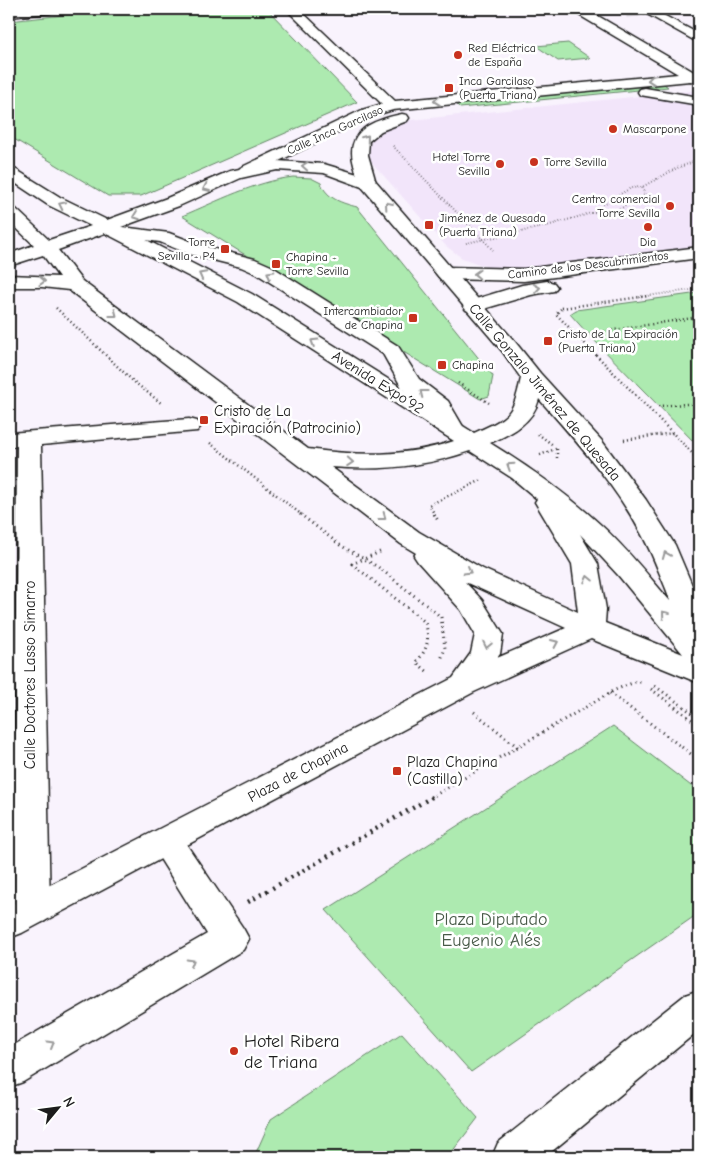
<svg xmlns="http://www.w3.org/2000/svg" width="708" height="1166" font-family="'Comic Neue',sans-serif">
<style>
.built{fill:#f2e5fa}
.green{fill:#adeab0;stroke:#648366}
.lines{fill:none;stroke-linecap:round;stroke-linejoin:round}
.minor-tunnel{stroke:#d8d3db;stroke-width:13;stroke-dasharray:13 7;stroke-linecap:butt}
.minor-casing{stroke:#1c1c1c;stroke-width:3}
.major-casing{stroke:#1c1c1c;stroke-width:3}
.path-far3{stroke:#1c1c1c;stroke-width:2;stroke-dasharray:0.5 2.5;stroke-linecap:butt}
.path-far2{stroke:#1c1c1c;stroke-width:2.5;stroke-dasharray:1 3;stroke-linecap:butt}
.path-far1{stroke:#1c1c1c;stroke-width:3;stroke-dasharray:1 4;stroke-linecap:butt}
.path{stroke:#1c1c1c;stroke-width:4.5;stroke-dasharray:2 5;stroke-linecap:butt}
.minor{fill:#fff;fill-rule:evenodd}
.major{fill:#fff;fill-rule:evenodd}
.oneway{stroke:#999}
.poi-dot{fill:#c8321e;stroke:#fff;stroke-width:2}
.labels{text-anchor:middle;dominant-baseline:central;stroke-width:5;stroke-linejoin:round;paint-order:stroke}
.far-poi-label{font-size:12px;fill:#1c1c1c;stroke:#fff;text-anchor:start}
.far-street-label{font-size:12px;fill:#1c1c1c;stroke:#fff}
.street-label{font-size:15px;fill:#1c1c1c;stroke:#fff}
.poi-label{font-size:15px;fill:#1c1c1c;stroke:#fff;text-anchor:start}
.near-park-label{font-size:18px;fill:#485a48;stroke:#fff}
.near-poi-label{font-size:18px;fill:#1c1c1c;stroke:#fff;text-anchor:start}
</style>
<rect width="100%" height="100%" fill="#f9f3fd"/>
<filter id="ink" filterUnits="userSpaceOnUse"><feTurbulence type="fractalNoise" baseFrequency=".02" numOctaves="2"/><feDisplacementMap in="SourceGraphic" scale="10" xChannelSelector="R" yChannelSelector="G"/><feConvolveMatrix kernelMatrix="1 2 1 2 8 2 1 2 1" color-interpolation-filters="sRGB"/></filter>
<g filter="url(#ink)">
<path class="built" d="M699 90V247L523 270 490 268 462 258 446 246 368 158 367 146 379 131 411 120Z"/>
<path class="green" d="M119 9H267L357 102 141 196H108L9 136V21Z
M568 43 590 58 558 61 536 46Z
M664 84 668 87 460 108 455 103Z
M293 177 311 178 321 183C327 199 342 203 357 207L493 376 489 396 480 399 182 216C218 201 254 182 293 177Z
M699 293V447L588 334 570 314 576 310Z
M613 726 699 792V913L471 1072 326 910Z
M402 1033 478 1118 448 1157H254L271 1119Z"/>
<g class="lines">
<path class="minor-tunnel" d="M626 11 639 10"/>
<defs>
<path id="minor" d="M9 9H56L50 13 9 17Z
M286 9H299L395 101 678 74 574 12 572 9H586L694 72H699V82L690 81 393 110 372 116 252 174H240L238 171 240 168 362 110 382 104Z
M638 9H652L699 34V43Z
M645 88 699 97V105L640 95 638 92 640 89Z
M402 114 407 115 409 118 407 121 381 131 369 141 368 155 376 183 374 187H362C358 180 356 172 354 165 344 130 374 120 402 114Z
M114 226 169 233 203 246 255 259 271 266 398 346 419 379 448 401 465 430 461 435 453 437 445 435 431 410 402 388 383 354 257 274 241 267 189 254 160 242 108 235 105 231 108 227Z
M699 247V258L524 281 446 279 439 277 436 273 439 269 446 267 524 269Z
M547 281 554 283 557 287 554 291 531 295 473 312 466 310 463 306 466 302 522 285Z
M189 419 197 421 201 426 197 431 41 445 50 911 45 921 32 925 19 921 14 911 17 446 9 447V433Z
M166 828 178 832 243 928 249 939 243 950 23 1082 9 1087V1048L207 934 149 841 154 832Z
M699 990V1030L545 1157H492L498 1143 685 995Z"/>
<path id="major" d="M9 9H16L9 13Z
M277 161 324 164 374 179 516 343 540 373 602 441 646 500 675 545 697 597 699 606V660H697L699 661V683L591 639 474 692 22 933 9 938V906L453 678 471 653 475 634 461 610 418 562 414 556 416 553 401 544 69 290 42 287H9V275L59 277 43 255 9 266V254L34 245 9 221V207L15 208 49 240 91 226 48 205 9 179V167L15 169 60 197 107 220 167 198 230 171ZM277 170 324 173 362 187 502 351 521 378C513 416 509 417 474 433L252 294 121 227 179 206 241 178ZM105 233 238 302 454 441C406 457 358 456 308 449L82 281 58 250ZM539 399C586 452 634 506 659 572 663 582 668 592 670 601 648 575 626 548 601 525 567 494 529 467 490 443 511 434 533 423 539 399ZM470 451 512 478 537 499 535 502 572 564 578 612 483 569 419 532 331 467C379 471 424 467 470 451ZM580 534 618 575 683 654 605 623 606 609 598 564ZM465 582 566 628 497 658 500 654 503 634 482 600Z"/>
</defs>
<use href="#minor" class="minor-casing"/>
<use href="#major" class="major-casing"/>
<path class="path-far3" d="M393 146 493 250
M596 211 618 210 645 195 642 187
M466 243 543 227 595 212 600 206 631 188 642 187 677 168 699 160
M639 297 699 289"/>
<path class="path-far2" d="M56 308 133 381 161 403
M562 308 648 296
M561 309 556 314 699 460
M588 334 699 317
M458 383 489 403
M658 406 699 403
M538 434 553 445
M624 440 673 433
M210 443 302 515
M557 449V459
M540 455 558 448
M435 515 429 505 482 480"/>
<path class="path-far1" d="M300 514 340 545 378 567 441 617 445 648 441 660
M434 514 439 522
M380 552 352 564 425 622C430 638 428 650 416 662L428 672
M655 686 699 718
M651 689 699 725
M610 693 699 760
M474 712 519 748
M430 798 615 690 635 682H643"/>
<path class="path" d="M248 902 432 797"/>
<use href="#minor" class="minor"/>
<use href="#major" class="major"/>
</g>
<defs><path id="oneway-chevron" d="M-2-3.5L2.5 0L-2 3.5" fill="none" stroke-width="1.6" stroke-linecap="round" stroke-linejoin="round" transform="scale(1.25)"/></defs>
<g class="oneway">
<use href="#oneway-chevron" transform="translate(651 80) rotate(174)"/>
<use href="#oneway-chevron" transform="translate(437 101) rotate(174)"/>
<use href="#oneway-chevron" transform="translate(366 138) rotate(-51)"/>
<use href="#oneway-chevron" transform="translate(305 166) rotate(-176)"/>
<use href="#oneway-chevron" transform="translate(206 188) rotate(156)"/>
<use href="#oneway-chevron" transform="translate(62 205) rotate(-154)"/>
<use href="#oneway-chevron" transform="translate(388 205) rotate(-131)"/>
<use href="#oneway-chevron" transform="translate(136 216) rotate(160)"/>
<use href="#oneway-chevron" transform="translate(270 274) rotate(-149)"/>
<use href="#oneway-chevron" transform="translate(477 274) rotate(-178)"/>
<use href="#oneway-chevron" transform="translate(202 275) rotate(-152)"/>
<use href="#oneway-chevron" transform="translate(42 281) rotate(3)"/>
<use href="#oneway-chevron" transform="translate(537 288) rotate(-8)"/>
<use href="#oneway-chevron" transform="translate(114 314) rotate(37)"/>
<use href="#oneway-chevron" transform="translate(314 342) rotate(-148)"/>
<use href="#oneway-chevron" transform="translate(423 393) rotate(-142)"/>
<use href="#oneway-chevron" transform="translate(350 462) rotate(4)"/>
<use href="#oneway-chevron" transform="translate(510 466) rotate(-147)"/>
<use href="#oneway-chevron" transform="translate(383 517) rotate(37)"/>
<use href="#oneway-chevron" transform="translate(666 555) rotate(-112)"/>
<use href="#oneway-chevron" transform="translate(468 571) rotate(30)"/>
<use href="#oneway-chevron" transform="translate(588 579) rotate(-102)"/>
<use href="#oneway-chevron" transform="translate(665 614) rotate(-130)"/>
<use href="#oneway-chevron" transform="translate(555 643) rotate(-24)"/>
<use href="#oneway-chevron" transform="translate(487 645) rotate(102)"/>
<use href="#oneway-chevron" transform="translate(191 962) rotate(-30)"/>
<use href="#oneway-chevron" transform="translate(51 1044) rotate(-30)"/>
</g>
</g>
<g class="poi-dot">
<circle cx="458" cy="55" r="5"/>
<rect x="444" y="83" width="10" height="10" rx="2.5"/>
<circle cx="613" cy="129" r="5"/>
<circle cx="534" cy="162" r="5"/>
<circle cx="500" cy="164" r="5"/>
<circle cx="670" cy="206" r="5"/>
<rect x="424" y="220" width="10" height="10" rx="2.5"/>
<circle cx="648" cy="227" r="5"/>
<rect x="220" y="244" width="10" height="10" rx="2.5"/>
<rect x="271" y="259" width="10" height="10" rx="2.5"/>
<rect x="408" y="313" width="10" height="10" rx="2.5"/>
<rect x="543" y="336" width="10" height="10" rx="2.5"/>
<rect x="437" y="360" width="10" height="10" rx="2.5"/>
<rect x="199" y="415" width="10" height="10" rx="2.5"/>
<rect x="392" y="766" width="10" height="10" rx="2.5"/>
<circle cx="234" cy="1051" r="5"/>
</g>
<g class="labels">
<g class="far-poi-label">
<text x="468" y="48">Red Eléctrica<tspan x="468" dy="14">de España</tspan></text>
<text x="459" y="81">Inca Garcilaso<tspan x="459" dy="14">(Puerta Triana)</tspan></text>
<text x="623" y="129">Mascarpone</text>
<text x="490" y="157" text-anchor="end">Hotel Torre<tspan x="490" dy="14">Sevilla</tspan></text>
<text x="544" y="162">Torre Sevilla</text>
<text x="660" y="199" text-anchor="end">Centro comercial<tspan x="660" dy="14">Torre Sevilla</tspan></text>
<text x="439" y="218">Jiménez de Quesada<tspan x="439" dy="14">(Puerta Triana)</tspan></text>
<text x="215" y="242" text-anchor="end">Torre<tspan x="215" dy="14">Sevilla - P4</tspan></text>
<text x="648" y="242" text-anchor="middle">Dia</text>
<text x="286" y="257">Chapina -<tspan x="286" dy="14">Torre Sevilla</tspan></text>
<text x="403" y="311" text-anchor="end">Intercambiador<tspan x="403" dy="14">de Chapina</tspan></text>
<text x="558" y="334">Cristo de La Expiración<tspan x="558" dy="14">(Puerta Triana)</tspan></text>
<text x="452" y="365">Chapina</text>
</g>
<g class="far-street-label">
<text transform="translate(335 130) rotate(-24)">Calle Inca Garcilaso</text>
<text transform="translate(588 265) rotate(-7)">Camino de los Descubrimientos</text>
</g>
<g class="street-label">
<text transform="translate(378 382) rotate(32)">Avenida Expo´92</text>
<text transform="translate(545 392) rotate(50)">Calle Gonzalo Jiménez de Quesada</text>
<text transform="translate(30 675) rotate(-90)">Calle Doctores Lasso Simarro</text>
<text transform="translate(298 772) rotate(-28)">Plaza de Chapina</text>
</g>
<g class="poi-label">
<text x="214" y="411">Cristo de La<tspan x="214" dy="17">Expiración (Patrocinio)</tspan></text>
<text x="407" y="762">Plaza Chapina<tspan x="407" dy="17">(Castilla)</tspan></text>
</g>
<g class="near-park-label">
<text x="491" y="919">Plaza Diputado<tspan x="491" dy="21">Eugenio Alés</tspan></text>
</g>
<g class="near-poi-label">
<text x="244" y="1041">Hotel Ribera<tspan x="244" dy="21">de Triana</tspan></text>
</g>
</g>
<rect width="708" height="1166" fill="none" stroke="#fff" stroke-width="30"/>
<rect x="15" y="15" width="678" height="1136" fill="none" stroke="#1c1c1c" stroke-width="2" filter="url(#ink)"/>
<g transform="translate(58 1108) rotate(61)" stroke="#ffffff" stroke-width="4" paint-order="stroke">
<path d="M0-4L9 19L0 12L-9 19Z" fill="#1c1c1c"/>
<text y="-8" font-size="14" font-weight="bold" text-anchor="middle" fill="#1c1c1c">N</text>
</g>
</svg>
